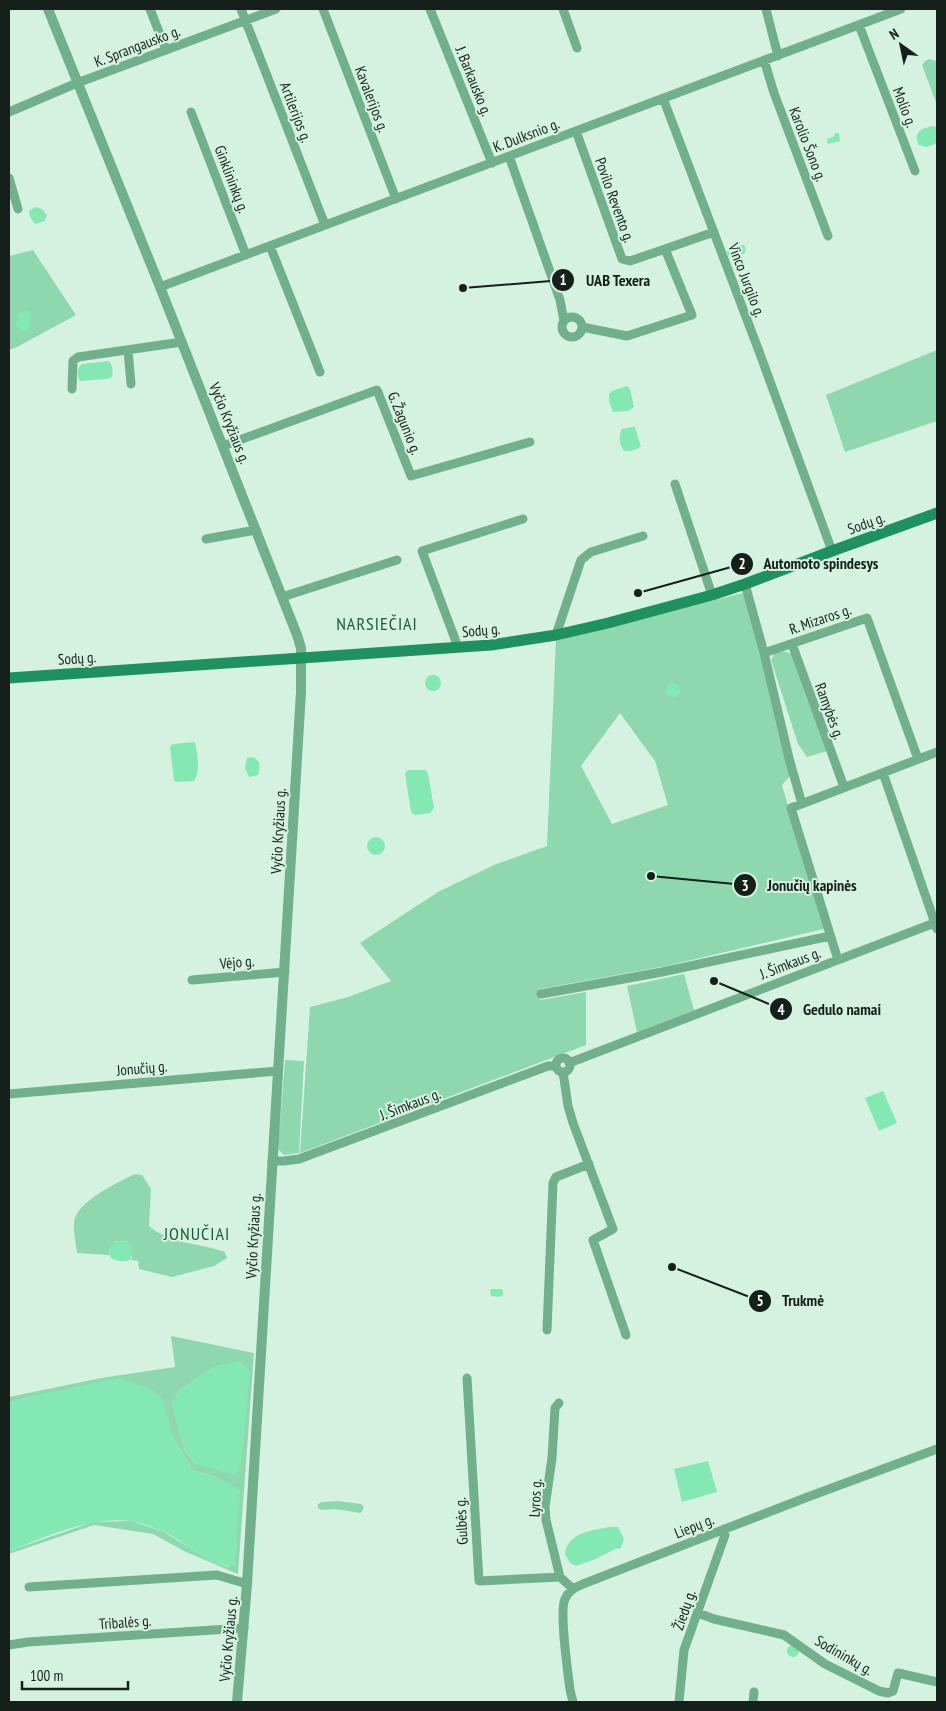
<svg xmlns="http://www.w3.org/2000/svg" width="946" height="1711" font-family="'PT Sans Narrow',sans-serif">
<style>
.green{fill:#8fd7af;fill-rule:evenodd}
.water{fill:#83e8b3}
.lines{fill:none;stroke-linecap:round;stroke-linejoin:round}
.minor{stroke:#71af8d;stroke-width:9}
.tertiary{stroke:#71af8d;stroke-width:10}
.secondary{stroke:#1f9160;stroke-width:11}
.labels{text-anchor:middle;dominant-baseline:central;stroke-width:4;stroke-linejoin:round;paint-order:stroke}
.street-label{font-size:15px;fill:#15201a;stroke:#d5f2e1}
.quarter-label{font-size:18px;letter-spacing:1px;fill:#1b593c;stroke:#d5f2e1}
.leader{fill:none;stroke:#15201a;stroke-width:2}
.callout-dot{fill:#15201a;stroke:#d5f2e1;stroke-width:2}
.mark-label{font-size:15px;text-anchor:middle;font-weight:bold;fill:#fff}
.callout-label{font-size:16px;text-anchor:middle;font-weight:bold;fill:#15201a;stroke:#d5f2e1;stroke-width:4;stroke-linejoin:round;paint-order:stroke}
</style>
<rect width="100%" height="100%" fill="#d5f2e1"/>
<path class="green" d="M929 59 937 61V105L922 65 925 61Z
M33 250 76 315 17 347 9 350V256Z
M937 350V421L845 452 826 395Z
M743 593 793 773 782 785 824 929 666 966 540 989V1000L586 992V1045L300 1153 310 1007 348 997 391 981 360 943 438 892 494 865 547 846 556 639ZM620 713 655 761 668 805 612 824 581 766Z
M779 651 787 652 793 655 804 690 827 751 807 757 798 744 771 660 775 653Z
M684 974 694 1010 637 1032 627 986Z
M285 1060 304 1061 299 1153 284 1155 278 1149Z
M135 1174 142 1175 151 1189 149 1226C170 1244 200 1243 225 1252L227 1258 214 1266 172 1277 139 1269 138 1261 131 1260 132 1256 126 1241H116L110 1249 109 1255 77 1253C76 1243 72 1227 75 1218 81 1200 118 1182 135 1174Z
M171 1336 254 1353 238 1574 184 1551 153 1534 94 1525 9 1554V1551L93 1522 131 1521 164 1532 209 1560 228 1567 219 1478 192 1470 171 1433 163 1400 32 1396 9 1404V1397L101 1378 175 1367ZM203 1374 195 1464 185 1451 172 1403 180 1390Z
M338 1501 361 1504 364 1507 361 1513 334 1509 322 1510 318 1508V1504L322 1502Z"/>
<path class="water" d="M933 126 937 127V143L927 147 919 145C912 133 922 128 933 126Z
M836 133H839L840 141 828 144 827 139 833 137Z
M35 207 42 209 47 215 45 221 35 224 30 217 29 211Z
M742 245H744L746 249 745 253 733 258 730 257 727 253 728 249Z
M23 311H28C34 318 32 325 26 331H22L16 325 18 314Z
M109 361C113 366 113 371 112 377L107 379 81 381 79 379C77 374 77 368 82 364Z
M627 386 630 389 634 407 628 411 613 412 609 401V394L612 391Z
M632 427H635L641 447 631 451H624C619 444 618 436 622 429Z
M425 683a8 8 0 1 1 16 0a8 8 0 1 1-16 0Z
M666 690a7 7 0 1 1 14 0a7 7 0 1 1-14 0Z
M195 742C197 753 201 772 194 781L176 782 174 780 170 747 173 744Z
M251 757C260 758 261 767 258 775L249 777 245 768 247 758Z
M408 770H425L428 773 434 808 430 813 415 815 411 812 405 773Z
M367 846a9 9 0 1 1 18 0a9 9 0 1 1-18 0Z
M883 1091 897 1123 879 1131 865 1098Z
M121 1240 131 1244 133 1249 130 1260C123 1262 116 1262 110 1257 108 1249 113 1241 121 1240Z
M492 1289H501L503 1291V1295L500 1297 491 1296 490 1290Z
M240 1361 250 1371 241 1465 235 1475 195 1464 185 1451 172 1403 180 1390 214 1366Z
M119 1378 151 1389 163 1399 171 1433 192 1470 219 1478 240 1490 235 1565C214 1571 183 1540 164 1532 154 1528 141 1523 131 1521 89 1516 47 1537 9 1551V1404L32 1396Z
M708 1461 717 1492 682 1502 674 1469Z
M610 1527H618L624 1539 621 1548 615 1549 596 1559 576 1566 570 1563 565 1554C567 1533 592 1530 610 1527Z
M787 1651a6 6 0 1 1 12 0a6 6 0 1 1-12 0Z"/>
<g class="lines">
<path class="minor" d="M150 9 166 50
M241 9 325 225
M323 9 396 199
M430 9 492 163
M563 9 577 48
M766 9 778 56
M859 25 915 171
M764 60 774 93 828 236
M663 98 760 354 832 551
M9 112 77 83 276 9
M191 112 246 255
M576 131 622 259 630 261 665 249 692 315 627 336 582 327
M509 156 560 300 564 321
M9 178 18 209
M270 246 320 372
M665 249 714 232
M160 287 901 9
M562 327a10 10 0 1 1 20 0a10 10 0 1 1-20 0Z
M128 350 131 384
M72 389 73 361 78 357 182 342
M223 446 377 390 411 476 530 442
M675 484 712 595
M206 539 256 530
M745 584 764 653 867 618 918 759
M282 597 397 560
M556 635 581 560 591 552 643 536
M792 644 844 787
M458 647 422 551 523 519
M764 653 790 762 802 804
M883 773 937 929
M838 960 791 808 937 752
M192 980 285 972
M541 994 662 972 830 936
M556 1065a7 7 0 1 1 14 0a7 7 0 1 1-14 0Z
M569 1063 937 922
M563 1072 568 1106 573 1123 613 1229 593 1240 626 1335
M9 1094 278 1071
M272 1161H284L299 1159 548 1066H556
M547 1330 553 1183 556 1177 589 1164
M467 1378 479 1581 560 1577
M559 1403 555 1408 552 1458 545 1507 546 1520 560 1577 573 1589
M29 1587 217 1575 247 1584
M698 1613 714 1619 784 1635 825 1664 879 1691 888 1693 893 1691 898 1673 937 1682
M9 1645 28 1642 244 1628
M573 1702 570 1690C568 1673 559 1611 565 1599 568 1591 575 1587 583 1584L805 1498 937 1449
M679 1702 684 1650 725 1535 724 1529
M753 1702 754 1692"/>
<path class="tertiary" d="M48 9 160 287 297 635 301 648V692L247 1584 237 1702"/>
<path class="secondary" d="M9 678 491 645 556 635 608 623 712 595 745 584 832 551 937 513"/>
</g>
<g class="labels">
<g class="street-label">
<text transform="translate(137 46) rotate(-21)">K. Sprangausko g.</text>
<text transform="translate(474 81) rotate(68)">J. Barkausko g.</text>
<text transform="translate(372 99) rotate(69)">Kavalerijos g.</text>
<text transform="translate(905 107) rotate(69)">Molio g.</text>
<text transform="translate(296 112) rotate(69)">Artilerijos g.</text>
<text transform="translate(526 135) rotate(-21)">K. Dulksnio g.</text>
<text transform="translate(808 144) rotate(69)">Karolio Šono g.</text>
<text transform="translate(232 179) rotate(69)">Ginklininkų g.</text>
<text transform="translate(615 200) rotate(70)">Povilo Revento g.</text>
<text transform="translate(747 280) rotate(69)">Vinco Jurgilo g.</text>
<text transform="translate(230 423) rotate(68)">Vyčio Kryžiaus g.</text>
<text transform="translate(405 423) rotate(68)">G. Žagunio g.</text>
<text transform="translate(866 523) rotate(-20)">Sodų g.</text>
<text transform="translate(820 619) rotate(-19)">R. Mizaros g.</text>
<text transform="translate(481 630) rotate(-5)">Sodų g.</text>
<text transform="translate(77 658) rotate(-4)">Sodų g.</text>
<text transform="translate(830 711) rotate(70)">Ramybės g.</text>
<text transform="translate(278 831) rotate(-87)">Vyčio Kryžiaus g.</text>
<text transform="translate(237 962) rotate(-5)">Vėjo g.</text>
<text transform="translate(790 963) rotate(-21)">J. Šimkaus g.</text>
<text transform="translate(142 1068) rotate(-5)">Jonučių g.</text>
<text transform="translate(410 1104) rotate(-21)">J. Šimkaus g.</text>
<text transform="translate(253 1236) rotate(-87)">Vyčio Kryžiaus g.</text>
<text transform="translate(535 1498) rotate(-87)">Lyros g.</text>
<text transform="translate(461 1521) rotate(-93)">Gulbės g.</text>
<text transform="translate(694 1526) rotate(-22)">Liepų g.</text>
<text transform="translate(684 1610) rotate(-71)">Žiedų g.</text>
<text transform="translate(125 1622) rotate(-4)">Tribalės g.</text>
<text transform="translate(228 1639) rotate(-85)">Vyčio Kryžiaus g.</text>
<text transform="translate(844 1655) rotate(30)">Sodininkų g.</text>
</g>
<g class="quarter-label">
<text x="377" y="623">NARSIEČIAI</text>
<text x="197" y="1233">JONUČIAI</text>
</g>
</g>
<path class="leader" d="M463 288L563 280M638 593L742 564M651 876L745 885M714 981L781 1009M672 1267L760 1301"/>
<g class="callout-dot">
<circle cx="463" cy="288" r="5"/>
<circle cx="638" cy="593" r="5"/>
<circle cx="651" cy="876" r="5"/>
<circle cx="714" cy="981" r="5"/>
<circle cx="672" cy="1267" r="5"/>
<circle cx="563" cy="280" r="12"/>
<circle cx="742" cy="564" r="12"/>
<circle cx="745" cy="885" r="12"/>
<circle cx="781" cy="1009" r="12"/>
<circle cx="760" cy="1301" r="12"/>
</g>
<g class="mark-label">
<text x="563" y="285">1</text>
<text x="742" y="569">2</text>
<text x="745" y="891">3</text>
<text x="781" y="1015">4</text>
<text x="760" y="1306">5</text>
</g>
<g class="callout-label">
<text x="618" y="286">UAB Texera</text>
<text x="821" y="569">Automoto spindesys</text>
<text x="812" y="891">Jonučių kapinės</text>
<text x="842" y="1015">Gedulo namai</text>
<text x="803" y="1306">Trukmė</text>
</g>
<rect width="946" height="1711" fill="none" stroke="#15201a" stroke-width="20"/>
<g transform="translate(901 45) rotate(327)" stroke="#d5f2e1" stroke-width="4" paint-order="stroke">
<path d="M0-4L9 19L0 12L-9 19Z" fill="#15201a"/>
<text y="-8" font-size="14" font-weight="bold" text-anchor="middle" fill="#15201a">N</text>
</g>
<path d="M22 1681v8h106v-8" fill="none" stroke="#15201a" stroke-width="2.5"/>
<text x="30" y="1681" font-size="15" fill="#15201a" stroke="#d5f2e1" stroke-width="4" paint-order="stroke">100 m</text>
</svg>
